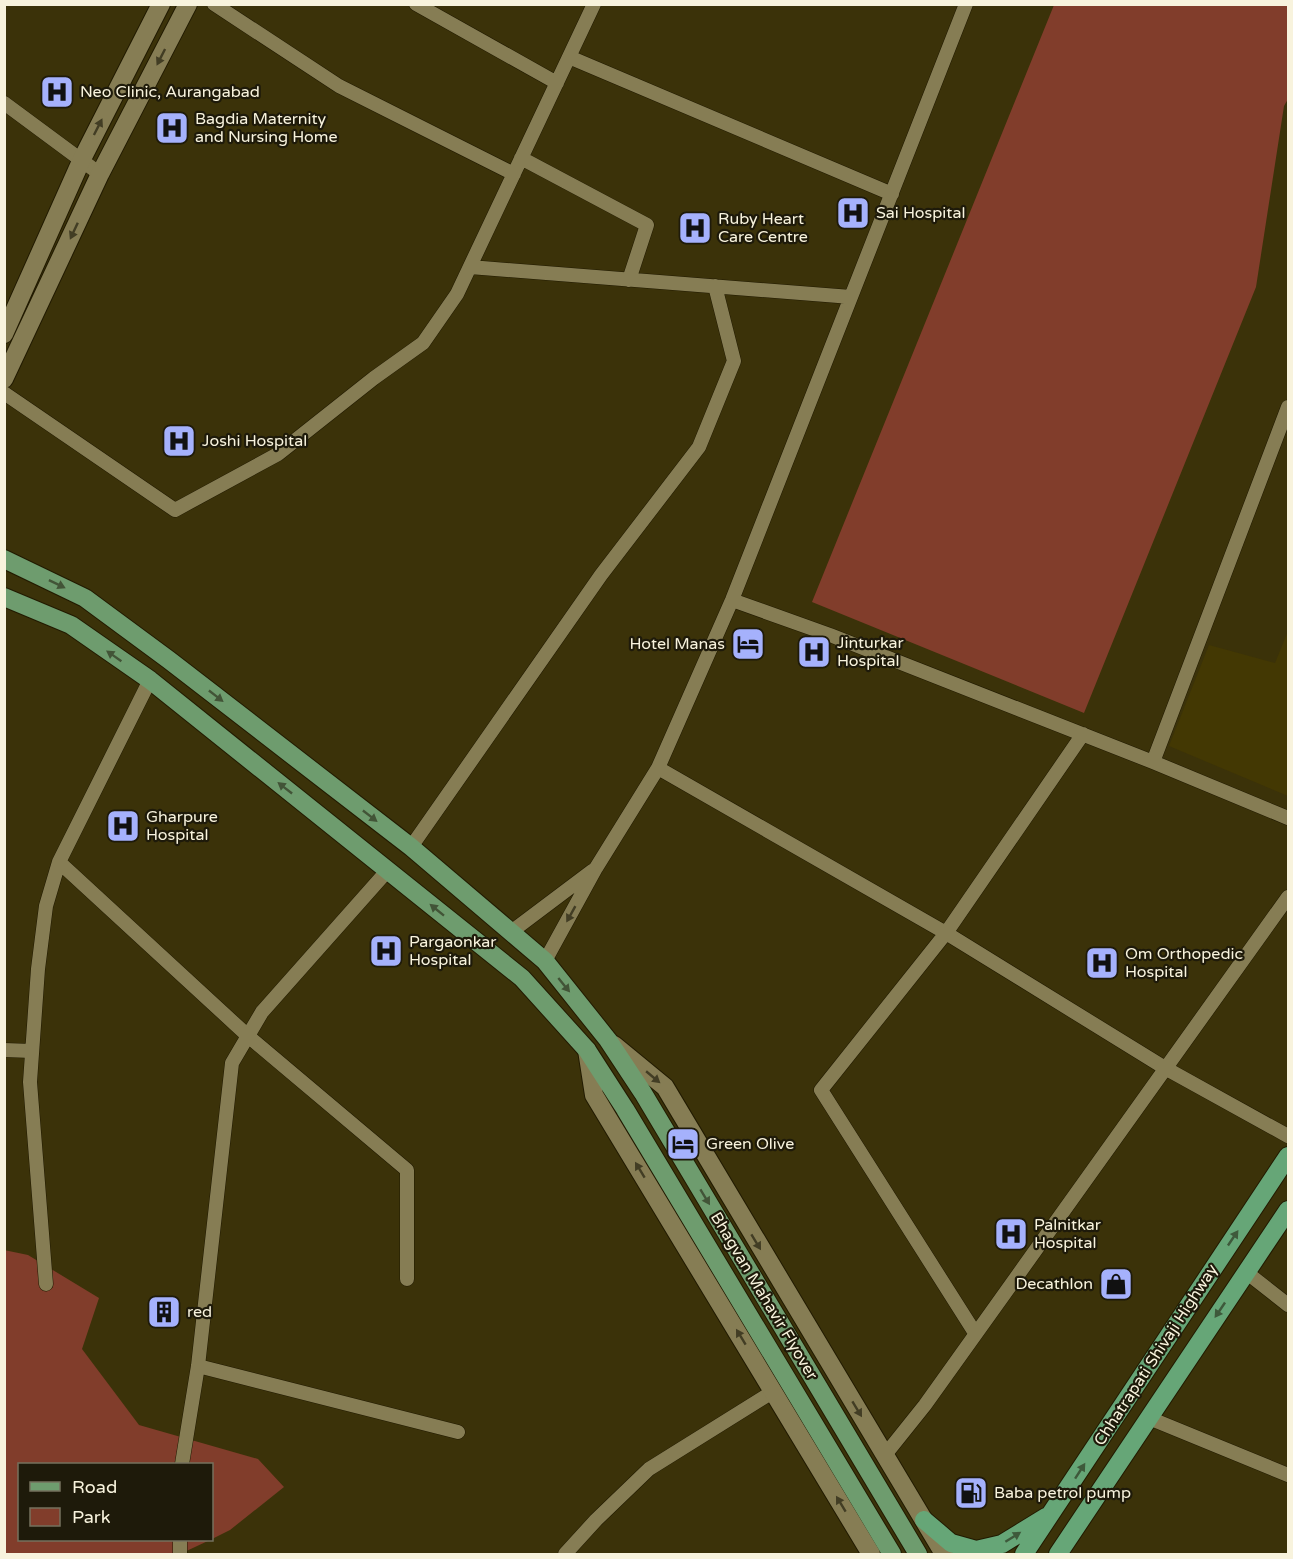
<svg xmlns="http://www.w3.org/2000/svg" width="1293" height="1559" font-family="'Varela Round',sans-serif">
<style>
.built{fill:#433803}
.green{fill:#813d2b}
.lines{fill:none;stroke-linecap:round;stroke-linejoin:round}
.minor-casing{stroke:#211a00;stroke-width:15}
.tertiary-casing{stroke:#211a00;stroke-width:20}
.primary-casing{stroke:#211a00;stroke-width:20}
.trunk-casing{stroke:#211a00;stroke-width:20}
.minor{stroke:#867d54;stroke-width:14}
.tertiary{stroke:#867d54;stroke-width:18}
.primary{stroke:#6e9c6e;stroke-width:18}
.trunk{stroke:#66a677;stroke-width:18}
.oneway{fill:#423d24}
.oneway2{fill:#425437}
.oneway3{fill:#3e593b}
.labels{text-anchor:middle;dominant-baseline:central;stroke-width:4.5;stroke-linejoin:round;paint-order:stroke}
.poi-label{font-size:16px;fill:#f8f3dd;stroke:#1e1a0a;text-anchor:start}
.street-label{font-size:16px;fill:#f8f3dd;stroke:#1e1a0a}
</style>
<rect width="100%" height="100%" fill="#3b3209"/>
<path class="built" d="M1288 631V796L1169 746 1209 645 1275 663Z"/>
<path class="green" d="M1054 5H1288V99L1284 106 1256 287 1084 713 812 602Z
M4 1250 28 1255 99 1298 82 1349 139 1425 258 1459 284 1487 230 1530 212 1539V1464H20V1540H210L180 1554H5Z"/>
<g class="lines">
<defs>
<path id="minor" d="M214 4 339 86 514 174
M416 4 557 83
M569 57 892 194
M4 103 100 174
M521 158 647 225 629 280
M470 267 851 297
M4 393 175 510 278 454 374 378 423 343 457 294 594 4
M732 600 830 635 1153 762 1288 818
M1153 762 1288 407
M658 768 946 933 1165 1068 1288 1136
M411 847 601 575 699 447 734 361 715 286
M59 862 248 1036 407 1170V1279
M511 932 592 871
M545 961 596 868 658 768 732 600 966 4
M4 1050 32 1051
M1246 1272 1288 1305
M46 1284 30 1082 38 969 46 906 59 862 150 680
M975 1333 821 1090 946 933 1083 734
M198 1366 458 1432
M1149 1418 1288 1475
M885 1455 925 1405 1288 897
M182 1464 198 1366 232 1063 262 1012 388 870
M180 1554V1540
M565 1554 596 1520 649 1469 774 1391"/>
<path id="tertiary" d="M4 334 82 159 161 4
M4 379 100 174 188 4
M614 1045 665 1087 944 1554
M587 1050 594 1095 871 1554"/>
<path id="primary" d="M4 559 85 598 169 660 411 847 545 961 608 1040 643 1093 918 1554
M4 597 71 625 150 680 522 978 587 1050 625 1109 892 1554"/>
<path id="trunk" d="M924 1520 951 1543 976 1550 1002 1544 1046 1517
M1024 1554 1288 1156
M1058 1554 1288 1210"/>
</defs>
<use href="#minor" class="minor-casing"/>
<use href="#tertiary" class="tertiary-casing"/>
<use href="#primary" class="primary-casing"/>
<use href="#trunk" class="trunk-casing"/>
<use href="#minor" class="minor"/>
<use href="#tertiary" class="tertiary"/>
<use href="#primary" class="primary"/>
<use href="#trunk" class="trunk"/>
</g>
<defs><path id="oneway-solid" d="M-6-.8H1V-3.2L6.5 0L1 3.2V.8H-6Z" transform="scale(1.5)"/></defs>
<g class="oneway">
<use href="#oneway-solid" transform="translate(161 57) rotate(117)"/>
<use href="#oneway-solid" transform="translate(98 127) rotate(-63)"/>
<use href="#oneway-solid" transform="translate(74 231) rotate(115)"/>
<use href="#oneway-solid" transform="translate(571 914) rotate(119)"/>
<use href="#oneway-solid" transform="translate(653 1077) rotate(40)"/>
<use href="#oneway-solid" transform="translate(640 1170) rotate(-121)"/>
<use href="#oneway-solid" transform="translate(756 1242) rotate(59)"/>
<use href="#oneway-solid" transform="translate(741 1337) rotate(-121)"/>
<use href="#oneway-solid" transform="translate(857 1409) rotate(59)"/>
<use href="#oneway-solid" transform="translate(841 1504) rotate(-121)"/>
</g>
<g class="oneway2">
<use href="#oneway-solid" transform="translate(57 584) rotate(26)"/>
<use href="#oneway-solid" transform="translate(114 656) rotate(-145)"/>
<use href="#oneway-solid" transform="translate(216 696) rotate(38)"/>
<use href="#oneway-solid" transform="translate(285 788) rotate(-142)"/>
<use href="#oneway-solid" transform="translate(370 816) rotate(38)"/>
<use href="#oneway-solid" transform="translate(437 910) rotate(-141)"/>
<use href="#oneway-solid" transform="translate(564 985) rotate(51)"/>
<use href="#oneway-solid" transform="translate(705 1197) rotate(59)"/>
</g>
<g class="oneway3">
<use href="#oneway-solid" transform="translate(1233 1238) rotate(-56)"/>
<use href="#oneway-solid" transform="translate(1220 1310) rotate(124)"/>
<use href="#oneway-solid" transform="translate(1080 1471) rotate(-57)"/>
<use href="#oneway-solid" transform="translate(1013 1537) rotate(-32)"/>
</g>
<defs>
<symbol id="hospital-square" viewBox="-11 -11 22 22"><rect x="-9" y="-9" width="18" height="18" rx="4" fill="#a5b1fc" stroke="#1e1a0a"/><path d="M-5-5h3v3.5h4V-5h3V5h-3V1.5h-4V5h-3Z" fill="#111"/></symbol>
<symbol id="hotel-square" viewBox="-11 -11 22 22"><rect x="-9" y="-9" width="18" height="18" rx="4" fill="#a5b1fc" stroke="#1e1a0a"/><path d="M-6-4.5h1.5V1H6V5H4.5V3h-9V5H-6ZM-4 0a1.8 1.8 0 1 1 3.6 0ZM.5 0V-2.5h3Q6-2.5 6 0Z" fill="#111"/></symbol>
<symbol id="shop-square" viewBox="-11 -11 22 22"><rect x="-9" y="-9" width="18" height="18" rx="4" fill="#a5b1fc" stroke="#1e1a0a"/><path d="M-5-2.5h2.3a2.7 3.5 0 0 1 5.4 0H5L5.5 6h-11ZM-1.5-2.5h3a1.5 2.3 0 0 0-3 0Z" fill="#111"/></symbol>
<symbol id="building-square" viewBox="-11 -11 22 22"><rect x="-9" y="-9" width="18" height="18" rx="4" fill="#a5b1fc" stroke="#1e1a0a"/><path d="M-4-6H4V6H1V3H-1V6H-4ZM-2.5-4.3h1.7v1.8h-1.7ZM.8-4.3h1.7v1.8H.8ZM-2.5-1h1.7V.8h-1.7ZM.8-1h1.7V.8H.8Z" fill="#111"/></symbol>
<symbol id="fuel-square" viewBox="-11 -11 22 22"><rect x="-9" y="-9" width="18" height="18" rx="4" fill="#a5b1fc" stroke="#1e1a0a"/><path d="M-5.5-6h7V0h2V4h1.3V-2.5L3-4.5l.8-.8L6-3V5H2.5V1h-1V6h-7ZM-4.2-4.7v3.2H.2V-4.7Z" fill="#111"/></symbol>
</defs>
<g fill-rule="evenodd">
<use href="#hospital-square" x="38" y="73" width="38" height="38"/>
<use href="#hospital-square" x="153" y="109" width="38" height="38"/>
<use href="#hospital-square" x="834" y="194" width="38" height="38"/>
<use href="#hospital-square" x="676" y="209" width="38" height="38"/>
<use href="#hospital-square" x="160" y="422" width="38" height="38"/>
<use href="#hotel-square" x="729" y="625" width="38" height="38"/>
<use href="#hospital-square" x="795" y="633" width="38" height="38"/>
<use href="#hospital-square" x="104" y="807" width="38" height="38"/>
<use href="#hospital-square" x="367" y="932" width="38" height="38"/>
<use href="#hospital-square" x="1083" y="944" width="38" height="38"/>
<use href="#hotel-square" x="664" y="1125" width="38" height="38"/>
<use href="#hospital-square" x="992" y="1215" width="38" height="38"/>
<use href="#shop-square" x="1097" y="1265" width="38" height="38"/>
<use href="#building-square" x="145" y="1293" width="38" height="38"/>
<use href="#fuel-square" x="952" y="1474" width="38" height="38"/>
</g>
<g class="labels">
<g class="poi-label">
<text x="80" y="92">Neo Clinic, Aurangabad</text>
<text x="195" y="119">Bagdia Maternity<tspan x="195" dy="18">and Nursing Home</tspan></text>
<text x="876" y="213">Sai Hospital</text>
<text x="718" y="219">Ruby Heart<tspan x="718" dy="18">Care Centre</tspan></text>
<text x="202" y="441">Joshi Hospital</text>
<text x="837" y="643">Jinturkar<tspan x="837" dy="18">Hospital</tspan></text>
<text x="725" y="644" text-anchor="end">Hotel Manas</text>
<text x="146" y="817">Gharpure<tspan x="146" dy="18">Hospital</tspan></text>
<text x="409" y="942">Pargaonkar<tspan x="409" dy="18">Hospital</tspan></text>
<text x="1125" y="954">Om Orthopedic<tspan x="1125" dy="18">Hospital</tspan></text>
<text x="706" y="1144">Green Olive</text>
<text x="1034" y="1225">Palnitkar<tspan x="1034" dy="18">Hospital</tspan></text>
<text x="1093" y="1284" text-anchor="end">Decathlon</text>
<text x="187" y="1312">red</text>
<text x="994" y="1493">Baba petrol pump</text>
</g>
<g class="street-label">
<text transform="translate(764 1296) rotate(59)">Bhagvan Mahavir Flyover</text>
<text transform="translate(1156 1355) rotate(-57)">Chhatrapati Shivaji Highway</text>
</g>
</g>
<rect width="1293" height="1559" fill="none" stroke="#f8f3dd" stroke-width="12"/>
<rect x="18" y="1463" width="195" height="78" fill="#1e1a0a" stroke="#75715e" stroke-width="1.5"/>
<rect x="30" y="1482" width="30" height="9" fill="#6e9c6e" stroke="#75715e" stroke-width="1.5"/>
<text x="72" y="1493" font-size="18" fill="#f8f3dd">Road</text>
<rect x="30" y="1508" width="30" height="18" fill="#813d2b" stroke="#75715e" stroke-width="1.5"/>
<text x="72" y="1523" font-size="18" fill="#f8f3dd">Park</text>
</svg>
